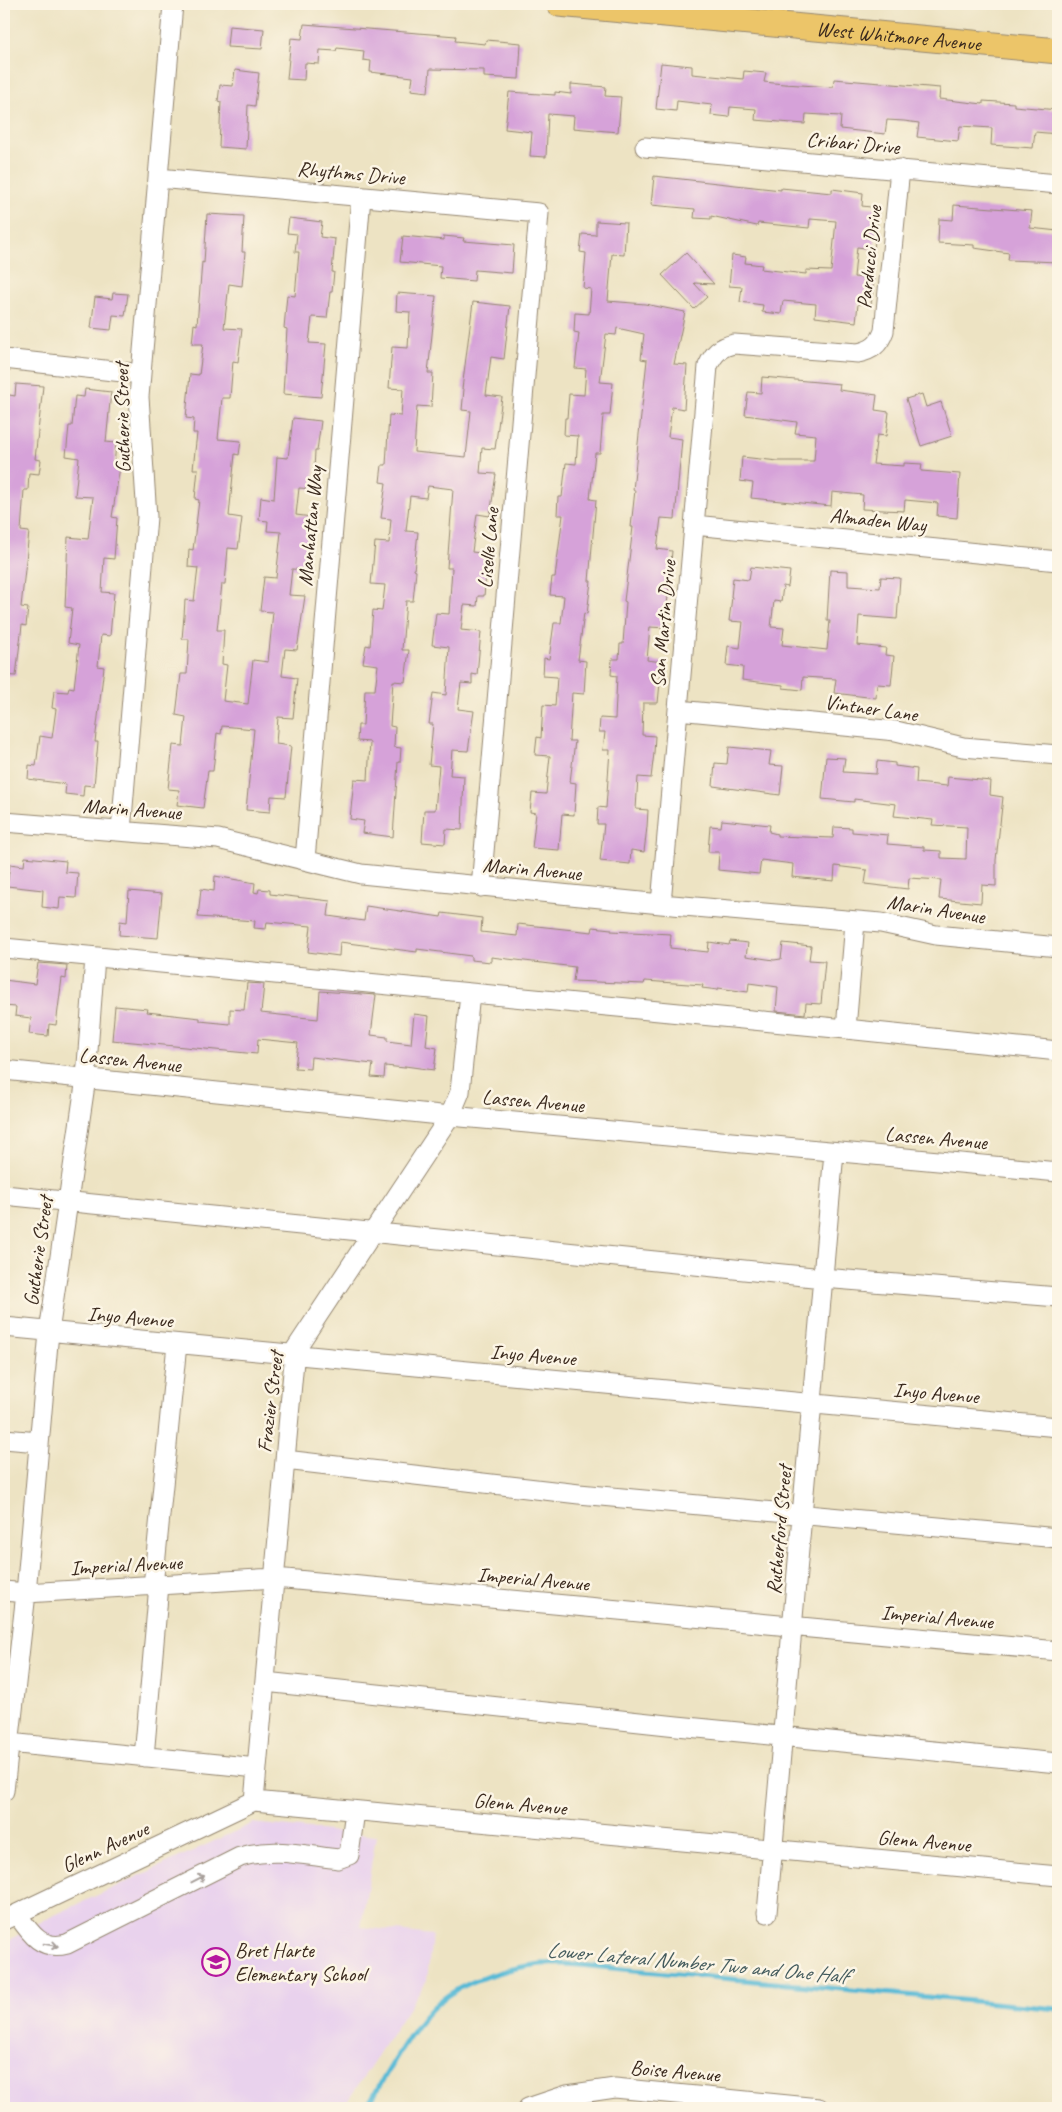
<svg xmlns="http://www.w3.org/2000/svg" width="1062" height="2112" font-family="Caveat,sans-serif">
<style>
.built{fill:#e9d2ed}
.lines{fill:none;stroke-linecap:round;stroke-linejoin:round}
.stream{stroke:#57bad6;stroke-width:5}
.building{fill:#d6a2d9}
.minor-casing{stroke:#948670;stroke-width:21}
.major-casing{stroke:#948670;stroke-width:27}
.minor{stroke:#fff;stroke-width:19}
.major{stroke:#ecc569;stroke-width:25}
.oneway{stroke:#a79f9a}
.labels{text-anchor:middle;dominant-baseline:central;stroke-width:5;stroke-linejoin:round;paint-order:stroke}
.street-label{font-size:21px;fill:#3b2a1e;stroke:#fcf5e5}
.poi-label{font-size:21px;fill:#3b2a1e;stroke:#fcf5e5;text-anchor:start}
.water-label{font-size:22px;font-style:italic;fill:#455c5e;stroke:#fcf5e5}
</style>
<rect width="100%" height="100%" fill="#fcf5e5"/>
<filter id="ink" filterUnits="userSpaceOnUse"><feTurbulence type="fractalNoise" baseFrequency=".02" numOctaves="2"/><feDisplacementMap in="SourceGraphic" scale="10" xChannelSelector="R" yChannelSelector="G"/><feConvolveMatrix kernelMatrix="1 2 1 2 8 2 1 2 1" color-interpolation-filters="sRGB"/></filter>
<filter id="wash" filterUnits="userSpaceOnUse"><feTurbulence type="fractalNoise" baseFrequency=".0096" numOctaves="4" result="noise"/><feDisplacementMap in="SourceGraphic" scale="20" xChannelSelector="R" yChannelSelector="G"/><feGaussianBlur stdDeviation="1.12" result="paint"/><feColorMatrix in="noise" values="0 0 0 0 0 0 0 0 0 0 0 0 0 0 0 0 0 1.4 0 .05"/><feComposite in="paint" operator="in"/></filter>
<g filter="url(#wash)">
<rect width="100%" height="100%" fill="#ede3c3"/>
<path class="built" d="M253 1823 376 1836 361 1927 432 1935 427 1980 343 2108H4V1943L46 1919Z"/>
<g class="lines">
<path class="stream" d="M366 2108C385 2078 412 2024 439 2002 465 1980 508 1968 541 1964 553 1963 567 1964 579 1965L1058 2009"/>
</g>
<g id="blocks">
<path class="building" d="M304 24 456 36 455 41 485 44 486 40 521 43 519 79 484 77V70L430 69 428 92 411 90 413 77 370 72 371 61 363 60 364 51 337 48 336 51 320 50 319 64 305 63 304 80 287 79 291 38 302 39Z
M229 26 264 29 262 49 227 47Z
M661 63 692 66V74L743 79 744 71 766 73 764 82 784 84 833 87 834 79 940 88 939 99 983 104V101L1014 103V106L1058 110V134L1035 132 1033 148 991 145 992 128 960 126 958 141 917 137 919 123 904 121 887 120 885 134 840 129 841 116 806 114 805 124 755 120 756 109 730 107 729 117 711 115 712 105 677 101 676 111 656 109Z
M235 70 259 73 255 106 248 105 246 149 219 147 221 102 218 101 220 85 233 86Z
M571 84 606 87 605 96 621 97 618 132 573 128 574 116 548 114 546 157 530 156 532 132 505 129 509 92 555 95V92L571 94Z
M654 176 781 190V188L832 193V189L863 193 862 206 879 208 874 249 857 247 854 277 874 279 871 305 858 304 856 322 815 317 816 304 783 301 781 314 762 312 763 305 740 302 742 287 729 286 732 255 746 257 745 263 762 265 761 269 806 274V270L831 271 836 221 810 219 809 228 758 223 757 226 711 216V219L694 218 695 209 651 205Z
M954 205 1032 211 1030 228 1058 231V262L1008 260 1009 253 974 248V245L938 243 939 219 953 220Z
M207 214 244 216 242 252H245L242 286 229 284 224 328 242 329 238 362 233 361 230 398H222L218 439 241 441 239 455 235 454 229 516 242 518 238 549 228 548 225 584H222L217 630H224L222 664 227 665 223 701 248 704 253 660 268 662 273 612 260 611 264 577 276 578 281 532 267 531 268 521 259 520 261 497 274 499 277 457 288 458 293 418 321 421 317 451H315L313 489 299 488 296 515 312 517 305 570 292 569 289 595 305 596 297 650 285 649 282 676 297 678 293 718 278 717 276 744 291 746 286 797 271 796 270 812 246 810 254 729 222 726 221 734 217 733 213 771H208L203 808 177 805 179 790 168 789 173 745 183 746 186 717 176 715 181 674H187L189 639H182L184 616 185 600 194 601 198 568 188 567 189 549 193 550 199 500 195 499 198 469H193L197 433H193L194 419 186 418 190 374 199 375 203 344H192L194 324 197 325 202 262 204 263Z
M289 218 322 222 320 237 335 239 332 272H334L332 292H330L327 318 312 317 309 343 326 344 321 397 283 394 287 329 284 328 287 295 295 296 299 252H295L297 234 287 233Z
M596 221 626 223 624 255 612 254 608 301 645 304 685 312 674 364 687 365 684 409 672 407 668 437 682 439 675 519 661 518 657 549 672 551 665 628 650 627 647 660 662 662 658 703H643L642 735 655 736 654 753 651 778 638 777 636 809 648 810 647 827 644 852 631 850 630 864 600 861 604 824H597L598 807 606 808 610 750H603L605 732H599L600 718 615 719 617 676 611 675 612 659H619L620 644H623L626 602 624 601 633 527H631L635 490H633L647 360 641 359 644 334 617 328 616 335 606 334 600 382 613 383 610 415H603L600 453H595L590 499 596 500 589 581H591L587 614 584 613 578 660 586 661 584 694 572 693 569 741H575L570 782 576 783 574 815 562 814 559 850 532 848 536 813 530 812 532 793 546 794 550 756 535 755 537 737 541 738 543 705 555 706 557 677 543 676 544 658 549 659 554 623H561L564 596 550 595 552 577H555L563 515H557L558 497H562L566 463 576 464 578 436 564 435 565 418H567L569 394 584 395 586 369 575 368 579 333 574 332 575 313 589 314 591 289 583 288 586 253 580 252 582 234 596 235Z
M403 236 444 240V236L464 238 463 241 514 245 512 273 475 270 474 281 440 278 441 266 400 262Z
M686 253 714 284 694 283 707 297 694 309 662 275Z
M113 293 128 294 125 316 113 315 111 330 91 328 95 297 112 299Z
M397 293 436 296 428 373H433L431 407 417 406 414 452 466 457 471 411 462 410 464 389H462L473 302 510 306 504 359 491 357 486 395 502 397 495 449 482 448 480 473 496 474 490 516 477 514 472 552 488 554 484 596H478L477 606 464 605 461 630 481 632 477 675 472 674V684L461 683 458 709 474 711 468 751 452 750 450 775 464 776 462 830 446 829 445 844 422 842 424 810H435L439 766 429 765 433 724H429L433 693 446 695 449 647 432 645 436 613 449 614 452 568H447L453 489 428 486 426 498 410 496 406 531 418 532 414 570 416 571 413 601H406L402 650H409L405 682 393 681 390 726 395 727 394 747 401 748 400 762H398L393 837 362 833 364 821 350 819 354 779 368 780 370 742 357 741 358 725H363L365 690H375L378 665 363 663 366 645 370 646 373 610 382 611 385 585 371 584 375 542 389 543 391 519 381 518 386 483 380 482 382 465H386L389 415 401 416 403 389 389 388 392 347 408 348 410 312 396 311Z
M762 377 840 384 839 390 877 395 875 410 889 412 886 436 877 435 873 464 904 466V463L922 464 921 471 960 474 957 518 937 516 938 503 905 500 904 511 862 509 863 495 832 492 831 506 751 498 753 483 740 481 742 457 778 461H814L816 435 795 433 797 422 745 415 748 392 761 393Z
M16 384 43 386 35 459 41 460 39 474 29 473 28 490H24L21 531 29 532 21 607 28 608 26 626 22 625 16 676 4 675V394L15 396Z
M85 389 111 392 106 442 116 443 114 467H120L112 517 117 518 114 559 104 558 102 592 114 593 110 636 101 635 98 666 104 667 95 742H98L94 786 84 785 83 796 65 794 66 784 28 779 29 765 36 766 40 736 52 738 56 709 52 708 54 691 68 692 69 687 74 688 79 645 68 643 72 608 65 607 68 537 88 539 93 497 75 496 79 458 66 456 69 426H72L75 396 84 397Z
M922 394 926 407 941 402 952 436 921 446 906 399Z
M751 567 790 571 788 587 783 586 781 602 774 601 771 627 784 628 782 645 827 650 830 621H827L830 570 848 571V586L880 588 881 577 900 578 897 619 859 616 857 645 886 648 885 655 894 656 891 685 877 684 876 698 834 693 836 679 803 677 802 690 783 688V685L742 680 743 667 726 665 728 646 740 648 743 622 729 621 732 597H731L733 578 749 580Z
M729 747 771 751 769 765 783 766 780 795 713 786 715 763 727 764Z
M826 757 845 758 843 772 876 774 877 761 895 763V766L917 769 916 783 947 786 948 777 991 781 990 795 1003 797 996 860V886L982 885 981 903 939 899 941 880 909 878 908 889 865 884 867 870 835 866 834 881 792 877 793 864 761 860 759 874 718 870 719 852H708L710 826 721 827 722 820 770 825 769 832 777 834V836L833 838 834 827 852 828V832L888 835 887 844 924 847V850L941 851V858L966 859 967 827 932 825 933 820 894 816 896 804 854 799V802L822 799Z
M25 857 66 861 65 872 78 873 76 898 60 897 59 909 42 907 43 890 7 886 10 864 24 866Z
M215 876 255 883 254 892 258 893 259 889 270 890V894L330 901 328 916 364 921 366 906 441 917 442 913 482 918 481 932 517 936 518 924 592 932 593 927 611 929V931L671 934 670 948 708 952 709 942 729 945 730 941 748 943 746 956 774 960 781 959 783 943 811 946 809 960 825 961 821 1004 806 1003 805 1014 776 1011 778 987 749 983 748 992 718 988V990L702 988 703 985 645 981 644 984 573 981 575 967 491 957V962L471 960V956L417 949V952L340 942 339 956 308 952 311 926 267 922 266 929 254 928 255 921 198 917 201 889 214 891Z
M129 891 162 894 158 938 119 935 120 921 127 922Z
M38 963 67 965 66 979 62 978 56 1025 49 1024 48 1036 29 1034 31 1018 15 1016 16 1007 4 1006V980L35 984Z
M247 983 264 984 261 1013 318 1019 320 991 376 995 371 1035 387 1037V1041L411 1044 414 1014 429 1016 426 1046 437 1048 434 1070 405 1066V1068L385 1066 384 1078 371 1077 373 1064 311 1057 310 1069 295 1068 298 1043 258 1039 257 1054 112 1040 115 1006 148 1009 147 1012 200 1018V1021L230 1024V1009L244 1010Z"/>
</g>
</g>
<g filter="url(#ink)">
<use href="#blocks" fill-opacity="0" stroke="#948670" stroke-width="1"/>
<g class="lines">
<defs>
<path id="minor" d="M645 147 1058 184
M158 178 539 213 481 887
M4 359 141 374
M694 525 1058 561
M678 710 896 731 963 747 1058 755
M4 822 218 839 361 874 661 904 881 923 936 935 1058 947
M121 831 147 517 139 397 173 4
M305 860 361 197
M661 904 708 366C714 353 720 347 734 344L858 353C872 350 879 345 884 331L900 169
M4 948 846 1029 1058 1051
M846 1029 855 922
M4 1070 450 1116 1058 1172
M4 1195 823 1278 1058 1297
M4 1327 1058 1427
M4 1439 39 1442
M285 1460 579 1494 1058 1538
M153 1586 177 1344
M4 1591 26 1593 275 1578 1058 1651
M265 1682 677 1726 1058 1763
M9 1743 257 1768
M144 1757 159 1585
M4 1791 26 1593 49 1332 86 1078 95 957
M254 1801 295 1350 450 1116 460 1092 470 994
M767 1913 834 1152
M17 1914C30 1933 41 1951 67 1944L240 1857C274 1847 303 1855 338 1859L349 1855 355 1811
M4 1920 254 1801 1058 1876
M528 2108 567 2095 615 2088 819 2108"/>
<g id="major">
<path id="s1" d="M559 4 1058 51"/>
</g>
</defs>
<use href="#minor" class="minor-casing"/>
<use href="#major" class="major-casing"/>
<use href="#minor" class="minor"/>
<use href="#major" class="major"/>
</g>
<defs><path id="oneway-shaft" d="M-6 0H5M1.5-3L5.5 0L1.5 3" fill="none" stroke-width="1.6" stroke-linecap="round" stroke-linejoin="round" transform="scale(1.25)"/></defs>
<g class="oneway">
<use href="#oneway-shaft" transform="translate(198 1879) rotate(-27)"/>
<use href="#oneway-shaft" transform="translate(51 1945) rotate(9)"/>
</g>
</g>
<defs>
<symbol id="school-ring" viewBox="-11 -11 22 22"><circle r="9.5" fill="#fcf5e5" stroke="#b5179e" stroke-width="1.5"/><path d="M0-5L7-2L0 1L-7-2ZM-4 1L0 2.5L4 1V4Q0 6-4 4Z" fill="#b5179e"/></symbol>
</defs>
<g fill-rule="evenodd">
<use href="#school-ring" x="200" y="1946" width="32" height="32"/>
</g>
<g class="labels">
<g class="street-label">
<text stroke="none"><textPath href="#s1" startOffset="341">West Whitmore Avenue</textPath></text>
<text transform="translate(853 143) rotate(5)">Cribari Drive</text>
<text transform="translate(351 173) rotate(5)">Rhythms Drive</text>
<text transform="translate(869 257) rotate(-84)">Parducci Drive</text>
<text transform="translate(122 418) rotate(-91)">Gutherie Street</text>
<text transform="translate(878 520) rotate(6)">Almaden Way</text>
<text transform="translate(310 526) rotate(-85)">Manhattan Way</text>
<text transform="translate(488 548) rotate(-85)">Liselle Lane</text>
<text transform="translate(663 624) rotate(-85)">San Martin Drive</text>
<text transform="translate(871 708) rotate(8)">Vintner Lane</text>
<text transform="translate(132 809) rotate(4)">Marin Avenue</text>
<text transform="translate(532 869) rotate(5)">Marin Avenue</text>
<text transform="translate(936 909) rotate(9)">Marin Avenue</text>
<text transform="translate(130 1060) rotate(6)">Lassen Avenue</text>
<text transform="translate(533 1101) rotate(5)">Lassen Avenue</text>
<text transform="translate(936 1138) rotate(5)">Lassen Avenue</text>
<text transform="translate(38 1251) rotate(-82)">Gutherie Street</text>
<text transform="translate(130 1317) rotate(5)">Inyo Avenue</text>
<text transform="translate(533 1355) rotate(5)">Inyo Avenue</text>
<text transform="translate(936 1393) rotate(5)">Inyo Avenue</text>
<text transform="translate(270 1402) rotate(-83)">Frazier Street</text>
<text transform="translate(779 1530) rotate(-85)">Rutherford Street</text>
<text transform="translate(126 1565) rotate(-3)">Imperial Avenue</text>
<text transform="translate(533 1579) rotate(5)">Imperial Avenue</text>
<text transform="translate(937 1617) rotate(5)">Imperial Avenue</text>
<text transform="translate(520 1804) rotate(5)">Glenn Avenue</text>
<text transform="translate(924 1841) rotate(5)">Glenn Avenue</text>
<text transform="translate(105 1847) rotate(-25)">Glenn Avenue</text>
<text transform="translate(675 2071) rotate(5)">Boise Avenue</text>
</g>
<g class="poi-label">
<text x="235" y="1950">Bret Harte<tspan x="235" dy="24">Elementary School</tspan></text>
</g>
<g class="water-label">
<text transform="translate(697 1963) rotate(5)">Lower Lateral Number Two and One Half</text>
</g>
</g>
<rect width="1062" height="2112" fill="none" stroke="#fcf5e5" stroke-width="20"/>
</svg>
